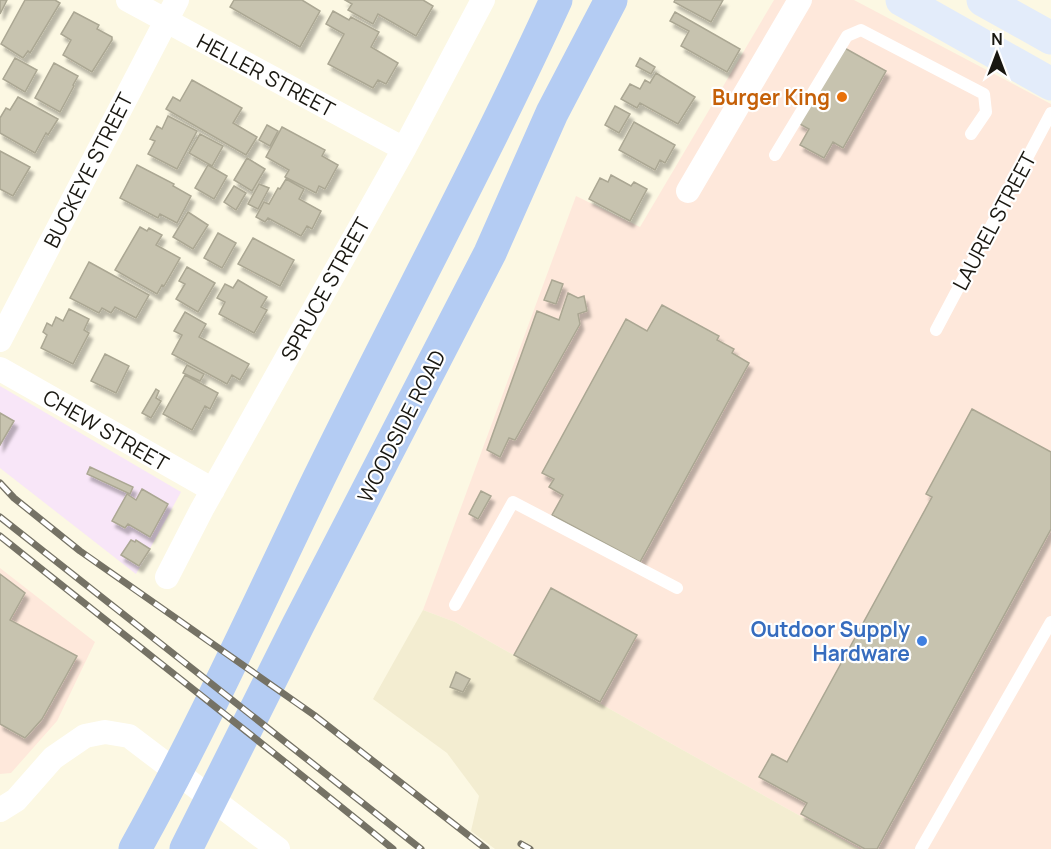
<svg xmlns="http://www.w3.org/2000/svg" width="1051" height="849" font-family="Manrope,sans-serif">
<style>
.commercial{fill:#fee8db}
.industrial{fill:#f8e6f8}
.built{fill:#f3edd1}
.building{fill:#c7c3af;stroke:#aba793;stroke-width:1.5;filter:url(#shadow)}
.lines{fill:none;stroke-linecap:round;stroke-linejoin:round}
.service{stroke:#fff;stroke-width:12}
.minor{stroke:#fff;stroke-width:24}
.secondary{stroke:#e3ecfa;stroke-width:33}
.trunk{stroke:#b4ccf3;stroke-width:33}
.rail-casing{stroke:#757265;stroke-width:7}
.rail{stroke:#fff;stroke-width:4.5;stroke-dasharray:14;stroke-linecap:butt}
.food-dot{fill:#e8710a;stroke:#fff;stroke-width:2}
.shop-dot{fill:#3f7fe0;stroke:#fff;stroke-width:2}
.labels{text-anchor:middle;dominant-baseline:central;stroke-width:4.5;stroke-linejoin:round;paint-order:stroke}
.street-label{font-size:21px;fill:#191710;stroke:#fff}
.food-label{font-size:21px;font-weight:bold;fill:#c56008;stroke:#fff;text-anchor:end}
.shop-label{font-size:21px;font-weight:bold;fill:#366cbe;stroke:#fff;text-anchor:end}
</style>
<defs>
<filter id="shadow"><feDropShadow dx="3.5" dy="6" stdDeviation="1.5" flood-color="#0004"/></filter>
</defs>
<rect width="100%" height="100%" fill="#fcf8e3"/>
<path class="commercial" d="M774 0H854L1051 104V849H859L455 622 423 610 576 196 640 227Z
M0 568 95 642 57 721 11 773 0 774Z"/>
<path class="industrial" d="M0 386 181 492 136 574 0 468Z"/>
<path class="built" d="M423 610 455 622 859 849H495L471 831 479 796 447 753 373 699Z"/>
<path class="building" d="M0 0H7L0 14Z
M25 0H55L60 3 30 53 28 51 23 58 1 44Z
M234 0H302L320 11 300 47 230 7Z
M345 0H423L433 6 416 36 378 14 373 24 348 10 352 4Z
M675 0H723L711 22 674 2Z
M333 11 349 20 351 17 379 32 371 47 398 63 386 84 378 80 373 88 328 64 344 34 326 24Z
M74 12 99 25 97 29 112 37V40L92 72 63 55 71 40 61 34Z
M675 12 740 49 727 72 681 46 689 31 670 21Z
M841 46 886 71 843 148 833 142 824 158 800 145 809 129 798 123Z
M15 58 37 70 25 92 3 79Z
M640 58 655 67 651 74 636 66Z
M54 63 78 76 73 85 74 86 60 112 35 98Z
M656 73 695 97 678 124 640 103 637 108 621 99 630 84 640 89 645 80 650 83Z
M192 80 242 108 233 123 257 137 246 155 166 109 173 97 180 101Z
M18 97 58 119 48 135 46 133 35 153 0 133V118L6 108 10 110Z
M615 106 630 114 619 133 605 125Z
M168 116 197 131 177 169 148 154 155 141 150 139 157 126 162 129Z
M634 122 675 145 665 163 660 160 655 170 619 150Z
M267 125 278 131 270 146 259 140Z
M282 127 325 150 322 156 338 165 325 189 319 186 316 193 285 177 289 170 266 157Z
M200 134 223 146 212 166 189 153Z
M0 151 30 167 13 196 0 189Z
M247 158 265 169 252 191 234 180Z
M137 165 174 184 173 186 191 196 177 223 160 214 158 218 120 198Z
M208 165 227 176 214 199 195 188Z
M611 175 631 186 634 182 647 189 630 221 589 199 600 178 608 182Z
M286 179 304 189 299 199 321 211 312 229 307 226 301 236 268 218 265 222 256 217 264 202 269 204 278 188 280 189Z
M259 184 269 188 258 209 248 204Z
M234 186 246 193 236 210 224 202Z
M188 212 208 225 193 249 173 237Z
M140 227 147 231 149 228 162 235 156 245 180 258 164 286 162 285 157 294 115 270Z
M218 233 236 243 222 268 204 258Z
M253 238 294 260 280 286 238 264Z
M89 262 149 295 136 318 115 307 111 313 102 308 99 313 70 298Z
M187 267 215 283 198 312 176 299 185 284 179 281Z
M238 280 267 297 261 307 267 310 254 333 219 314 225 302 217 298 225 284 233 288Z
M552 280 563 284 556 304 544 300Z
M568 293 578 298 584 296 587 311 578 314 580 324 515 440 509 438 500 457 487 450 537 311 559 320Z
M662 305 719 336 717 340 734 349 732 353 749 363 640 562 552 515 563 495 549 487 554 479 542 473 626 319 647 331Z
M69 309 89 319 84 330 89 333 73 364 41 348 47 335 43 332 47 323 52 326 56 317 63 321Z
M185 312 206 324 199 337 249 364 240 380 232 375 227 384 172 354 182 335 174 331Z
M105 354 129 366 116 393 91 381Z
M187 365 204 374 200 381 183 373Z
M185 375 218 393 210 409 205 406 192 430 163 414Z
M156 389 159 391 156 398 161 401 151 418 142 413Z
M972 409 1051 452V529L877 849H865L801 814 807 803 759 777 772 754 787 762 932 497 926 494Z
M0 413 14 421 0 445Z
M90 467 133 487 130 494 87 474Z
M142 489 168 504 150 537 128 524 125 528 112 521 127 494 136 500Z
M481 491 491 496 478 519 469 514Z
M131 540 135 542 136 540 150 549 139 566 121 555Z
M0 574 25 593 10 620 77 656 42 719 25 738 0 724Z
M551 588 637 635 600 702 514 655Z
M456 672 470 679 463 692 450 687Z"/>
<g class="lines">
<path class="service" d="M775 155 847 36 861 30 984 94 986 112 971 134
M936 330 1051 113
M455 605 513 502 677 588
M921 849 1051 622"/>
<path class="minor" d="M128 0 404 149
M688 191 800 0
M0 340 177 0
M0 369 213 490
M167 577 202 509 404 149 483 0
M0 810 16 800 53 758 85 736 105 732 129 736 278 849"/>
<path class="secondary" d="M902 0 1051 84
M983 0 1051 38"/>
<path class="trunk" d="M135 849C202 729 259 602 319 478 397 318 482 162 556 0
M186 849 298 625 490 253 552 113 611 0"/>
<defs>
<path id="rail" d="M0 483 14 498 80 551 314 715 486 849
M0 517 421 849
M0 536C131 641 263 743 393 849
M521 844 530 849"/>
</defs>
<use href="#rail" class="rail-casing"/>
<use href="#rail" class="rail"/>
</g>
<circle class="food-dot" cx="842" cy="97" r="6"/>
<circle class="shop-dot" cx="922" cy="641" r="6"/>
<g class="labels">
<g class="street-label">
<text transform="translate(266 75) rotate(28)">HELLER STREET</text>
<text transform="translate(88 170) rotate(-63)">BUCKEYE STREET</text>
<text transform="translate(994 221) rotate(-62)">LAUREL STREET</text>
<text transform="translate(325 289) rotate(-61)">SPRUCE STREET</text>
<text transform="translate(401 426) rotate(-63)">WOODSIDE ROAD</text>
<text transform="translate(106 430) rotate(30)">CHEW STREET</text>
</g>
<g class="food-label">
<text x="830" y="97">Burger King</text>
</g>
<g class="shop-label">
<text x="910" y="629">Outdoor Supply<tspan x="910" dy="24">Hardware</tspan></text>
</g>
</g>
<g transform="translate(997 54)" stroke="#ffffff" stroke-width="4.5" paint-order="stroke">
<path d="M0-4.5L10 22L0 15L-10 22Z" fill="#191710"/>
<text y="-9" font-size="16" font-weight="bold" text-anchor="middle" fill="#191710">N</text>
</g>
</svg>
